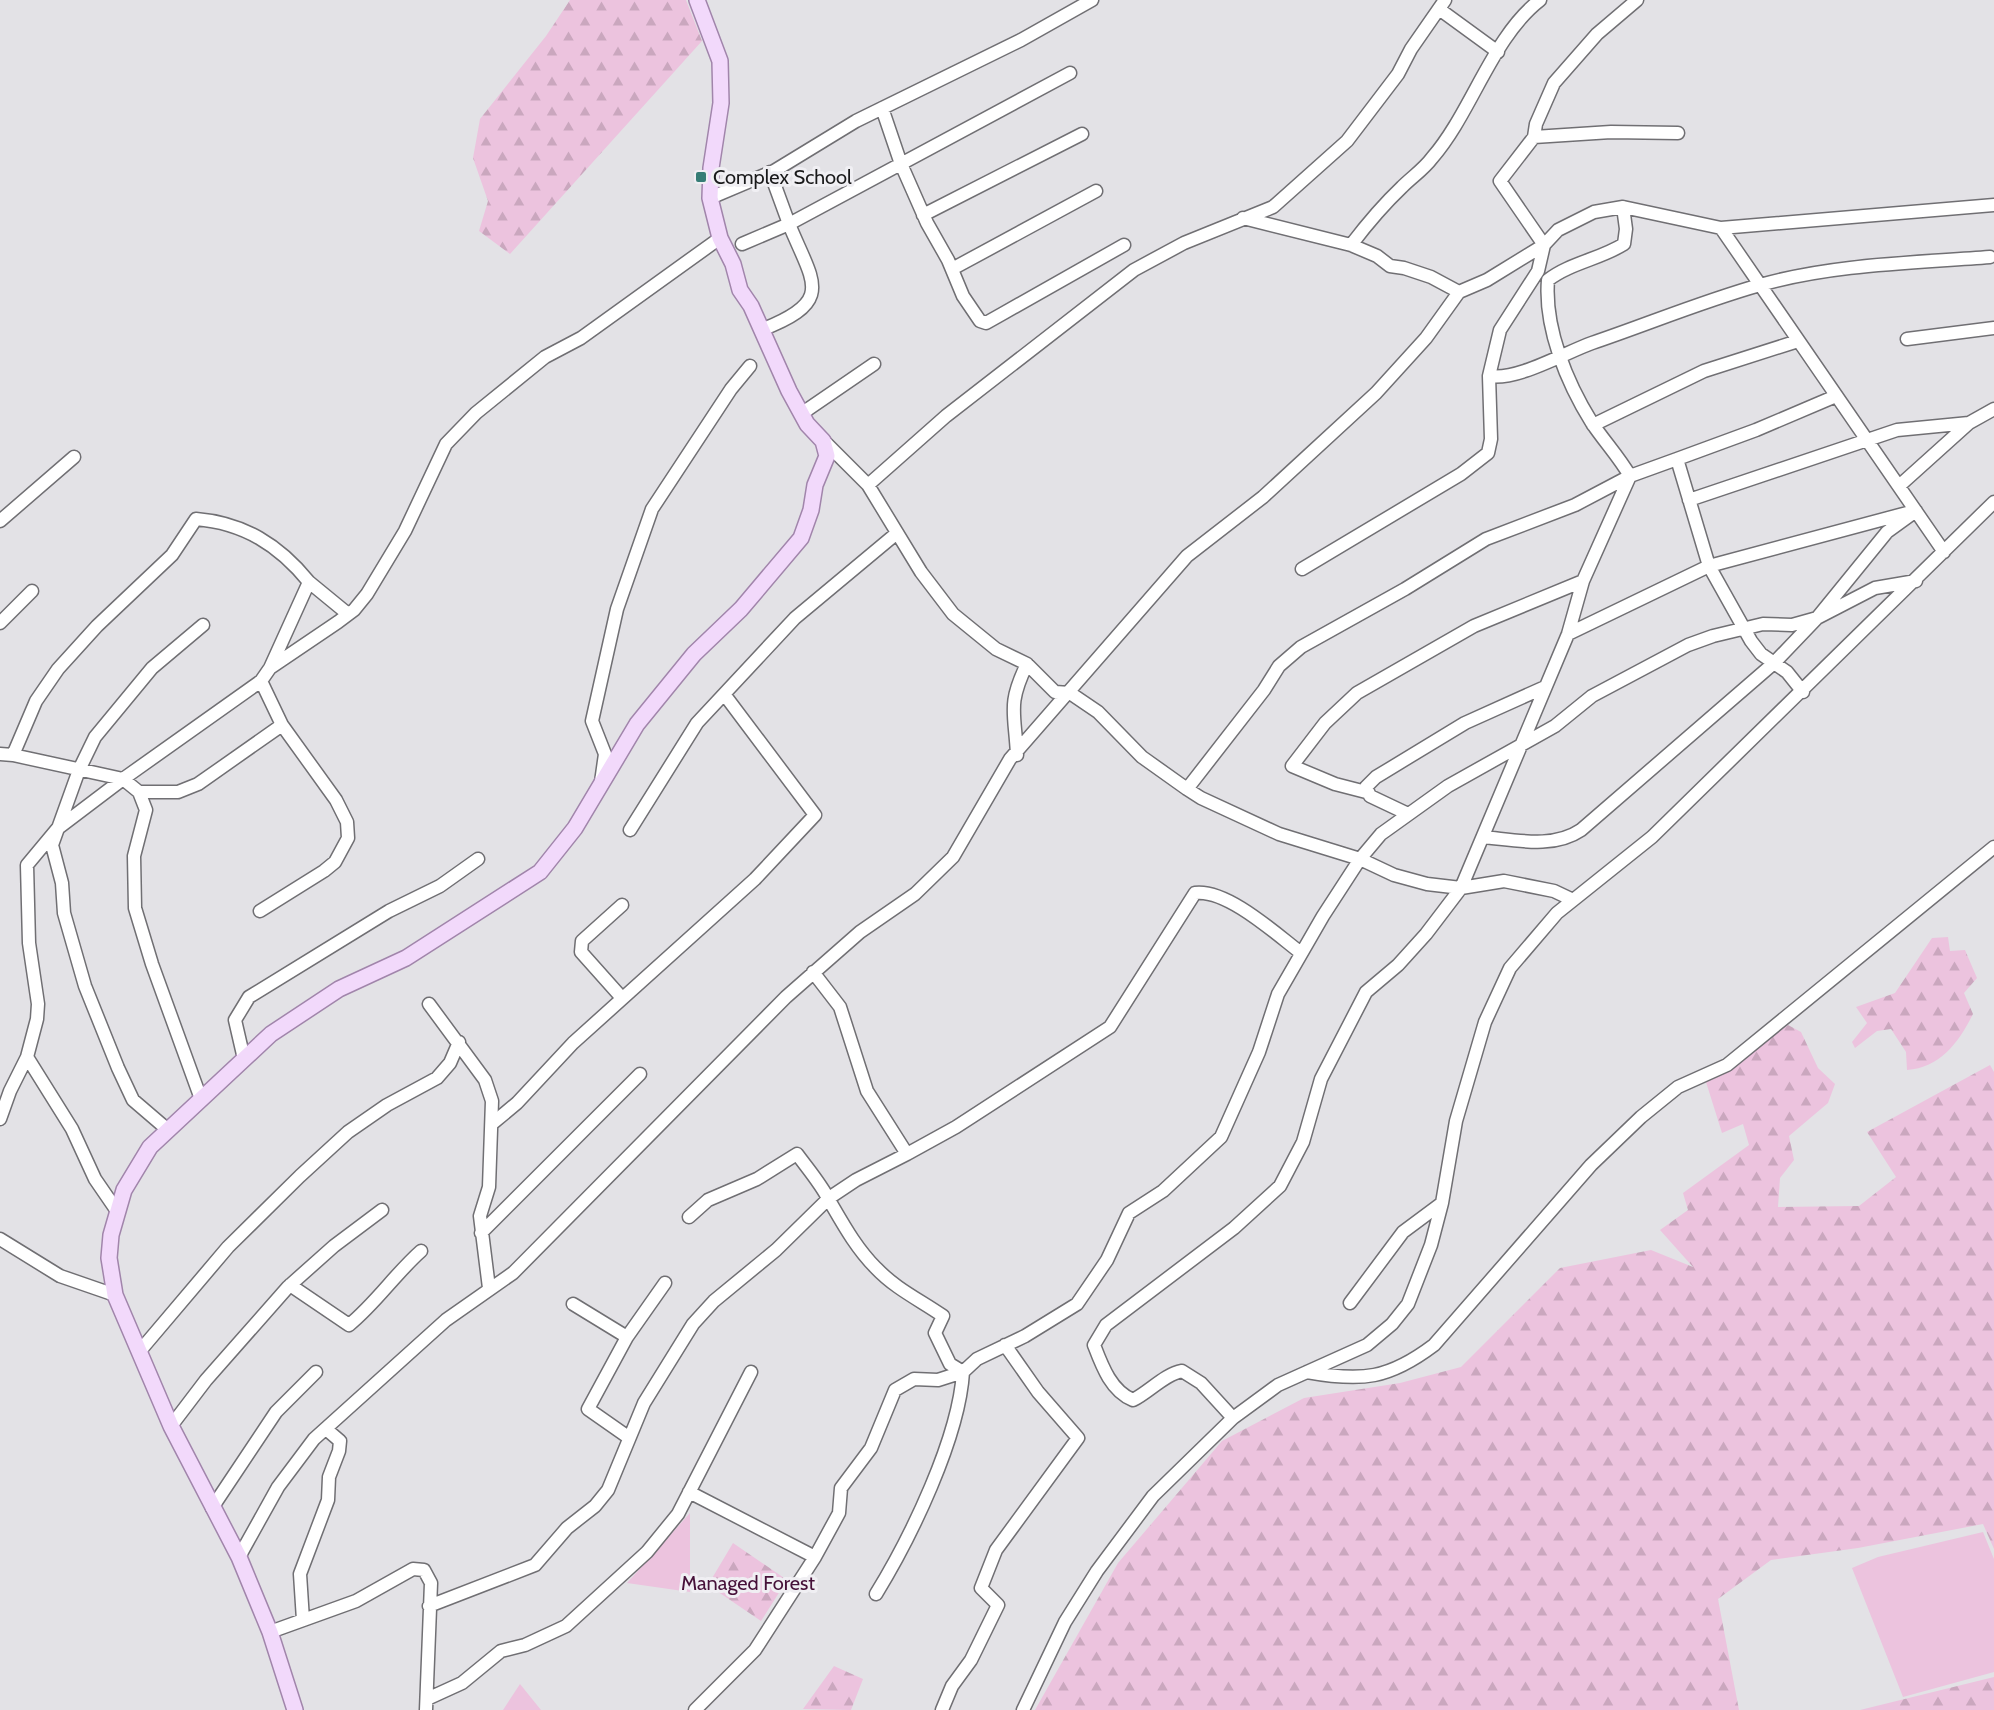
<svg xmlns="http://www.w3.org/2000/svg" width="1994" height="1710" font-family="Cabin,sans-serif">
<style>
.grass{fill:#ecc3de}
.forest{fill:url(#forest-firs)}
.lines{fill:none;stroke-linecap:round;stroke-linejoin:round}
.minor-casing{stroke:#706f73;stroke-width:15}
.major-casing{stroke:#a185ab;stroke-width:18}
.minor{stroke:#fff;stroke-width:12}
.major{stroke:#f2d9fb;stroke-width:15}
.poi-dot{fill:#367d76;stroke:#f0eff3;stroke-width:2}
.labels{text-anchor:middle;dominant-baseline:central;stroke-width:6;stroke-linejoin:round;paint-order:stroke}
.poi-label{font-size:20px;fill:#19191a;stroke:#f0eff3;text-anchor:start}
.park-label{font-size:20px;fill:#461139;stroke:#f0eff3}
</style>
<defs>
<pattern id="forest-firs" width="22" height="20" patternUnits="userSpaceOnUse" patternTransform="scale(1.5)"><rect width="22" height="20" fill="#ecc3de"/><path d="M5 1l3.5 6h-7zM16 11l3.5 6h-7z" fill="#caa7be"/></pattern>
</defs>
<rect width="100%" height="100%" fill="#e3e2e6"/>
<path class="grass" d="M690 1513V1592L627 1583Z
M1983 1532 1994 1559V1672L1903 1697 1852 1568 1878 1557Z
M520 1684 541 1710H503Z"/>
<path class="forest" d="M570 0H686L702 41 510 254 479 231 488 201 473 158 480 119 546 36Z
M1948 937 1950 951 1965 950 1977 978 1964 993 1973 1014C1959 1042 1940 1068 1907 1070L1906 1052 1891 1029 1877 1031 1855 1048 1852 1042 1867 1023 1856 1007 1895 993 1932 938Z
M1788 1025 1801 1032 1818 1068 1835 1084 1828 1103 1789 1136 1794 1160 1780 1178 1778 1207 1859 1206 1896 1177 1867 1132 1990 1065 1994 1072V1549L1983 1524 1858 1548 1771 1560 1718 1599 1739 1710H1035L1118 1563 1222 1441 1304 1398 1400 1383 1461 1367 1560 1268 1651 1250 1693 1267 1660 1230 1688 1210 1683 1193 1749 1145 1743 1124 1722 1133 1706 1082 1722 1075Z
M733 1543 787 1580 761 1621 708 1585Z
M834 1666 863 1679 851 1710 803 1709Z
M1994 1677V1710H1860Z"/>
<g class="lines">
<defs>
<path id="minor" d="M1439 9 1498 52
M882 108 901 164 927 223 948 260 963 296 980 321 986 323 1002 314 1124 245
M1534 137 1611 132 1678 133
M770 172 789 224 1070 73
M710 198 774 171 856 121 1021 40 1092 0
M1623 207 1626 229 1624 244C1600 259 1570 263 1548 280 1544 328 1567 383 1592 423 1604 441 1619 457 1630 476L1677 459 1709 566 1751 641 1761 654 1787 672 1803 692
M923 215 1082 134
M1243 218 1351 245 1377 256 1390 266 1404 268 1431 277 1459 292
M1721 228 1944 552
M742 244 789 224C813 283 836 301 761 330
M1351 245C1367 224 1383 205 1402 187 1412 177 1424 169 1432 158 1472 112 1492 37 1540 0
M952 269 1096 191
M1907 339 1994 328
M1489 376C1517 381 1564 353 1592 343 1648 324 1703 301 1760 285 1834 264 1914 263 1990 257
M801 414 874 364
M1593 425 1704 371 1798 341
M824 441 868 485 921 572 953 614 996 649 1027 664 1055 692 1070 693 1098 712 1142 757 1187 789 1201 798 1279 834 1360 859 1394 875 1427 884 1461 888 1568 634 1583 581 1630 476
M1677 459 1756 430 1836 396
M868 485 946 416 1134 270 1184 243 1273 207 1347 141 1398 74 1411 49 1445 0
M1899 486 1969 423 1994 409
M1689 500 1897 430 1969 423
M0 521 74 457
M1302 569 1461 474 1488 453 1491 439 1489 376 1500 330 1538 271 1544 245 1500 181 1534 137 1536 124 1554 83 1597 34 1637 0
M309 582 348 614
M0 623 32 591
M1568 634 1709 566 1907 513
M0 754 13 755
M1017 755C1015 712 1007 705 1027 664
M601 782 605 754 592 721 617 609 652 509 731 389 750 366
M1187 789 1264 690 1279 666 1301 647 1405 589 1486 539 1575 505 1630 476
M139 792H178L198 784 282 725
M1366 792 1335 784 1292 766 1325 723 1357 693 1474 626 1583 581
M1408 814 1370 796 1366 787 1376 777 1465 723 1545 687
M630 830 697 723 795 618 897 533
M1483 837C1516 840 1553 849 1581 830L1774 663 1817 618 1887 532 1916 511
M622 905 582 941 581 952 622 998
M260 911 324 871 335 862 348 838 347 822 336 800 282 725 261 681
M429 1004 485 1080 492 1101 489 1187 480 1216 489 1288
M27 1057 72 1129 95 1179 117 1211
M244 1059 235 1020 249 997 389 911 440 886 478 859
M201 1099 152 964 135 908 134 856 146 810 139 792 123 779 13 755 36 701 58 669 97 626 172 555 196 519C244 523 279 545 309 582L270 668
M0 1119 10 1091 27 1057 37 1019 38 1004 29 943 27 865 57 829 123 779 261 681 270 668 338 622 354 610 367 594 405 531 446 444 476 413 545 357 581 338 720 238
M493 1123 517 1103 573 1043 755 879 815 815 724 694
M168 1130 133 1100 118 1068 85 986 64 913 62 883 52 845 79 770 95 737 152 668 203 625
M907 1154 956 1127 1110 1027 1195 893C1227 889 1275 933 1301 953
M689 1217 708 1200 757 1179 797 1154C808 1169 821 1184 829 1200 843 1224 856 1248 876 1268 896 1289 920 1300 943 1316L935 1333 950 1364 963 1372
M481 1233 640 1074
M0 1239 60 1276 115 1295
M290 1285 349 1325C376 1303 395 1274 421 1251
M1350 1303 1403 1232 1442 1203
M573 1304 627 1337 588 1409 628 1437
M627 1337 665 1283
M139 1352 228 1247 300 1176 348 1132 387 1105 437 1078 450 1063 459 1042
M1307 1372C1362 1382 1389 1379 1434 1345L1591 1165 1641 1117 1678 1087 1727 1065 1994 847
M1233 1418 1201 1383 1182 1371C1165 1374 1149 1392 1133 1400 1111 1391 1102 1366 1094 1345L1106 1325 1234 1228 1280 1186 1303 1142 1321 1079 1366 992 1398 965 1426 934 1461 888 1504 881 1554 891 1573 900
M171 1426 206 1380 288 1287 334 1246 382 1210
M689 1492 815 1557
M212 1508 276 1412 316 1372
M239 1557 278 1487 314 1439 446 1320 513 1273 786 997 860 932 915 894 953 857 1010 759 1187 556 1263 497 1376 393 1426 338 1459 292 1487 280 1544 245 1558 230 1594 212 1623 207 1721 228 1994 205
M876 1594C911 1537 959 1438 963 1372L977 1359 1025 1336 1077 1304 1107 1260 1129 1213 1163 1191 1221 1137 1259 1052 1278 994 1323 916 1360 859 1381 834 1448 786 1555 726 1592 696 1688 645 1713 636 1763 624 1792 625 1817 618 1875 588 1916 581
M429 1606 535 1565 567 1528 595 1506 608 1490 644 1403 693 1324 714 1301 776 1250 829 1198 856 1180 907 1154 867 1091 840 1007 813 972
M303 1620 300 1574 328 1500 329 1477 339 1451 340 1441 326 1429
M270 1632 356 1601 413 1569 424 1570 431 1583 426 1710
M427 1699 462 1683 501 1651 525 1645 566 1626 647 1552 678 1514 751 1372
M695 1710 755 1650 815 1557 839 1513 841 1488 871 1448 895 1390 914 1379 938 1380 963 1372
M942 1710 952 1686 971 1660 998 1605 981 1588 996 1550 1078 1438 1038 1392 1005 1345
M1023 1710 1065 1622 1097 1571 1153 1496 1233 1418 1278 1385 1367 1345 1392 1324 1408 1304 1431 1245 1442 1203 1456 1121 1485 1022 1510 968 1557 913 1652 837 1994 502"/>
<path id="major" d="M295 1710 270 1632 239 1557 171 1426 115 1295 109 1258 111 1235 124 1190 150 1147 271 1034 339 989 406 958 540 872 575 828 637 724 694 654 741 609 801 538 811 510 815 485 827 456 823 441 807 424 789 391 751 306 740 290 733 264 720 238 710 198 711 168 721 103 720 61 697 0"/>
</defs>
<use href="#minor" class="minor-casing"/>
<use href="#major" class="major-casing"/>
<use href="#minor" class="minor"/>
<use href="#major" class="major"/>
</g>
<rect class="poi-dot" x="695" y="171" width="12" height="12" rx="3"/>
<g class="labels">
<g class="poi-label">
<text x="713" y="177">Complex School</text>
</g>
<g class="park-label">
<text x="748" y="1583">Managed Forest</text>
</g>
</g>
</svg>
